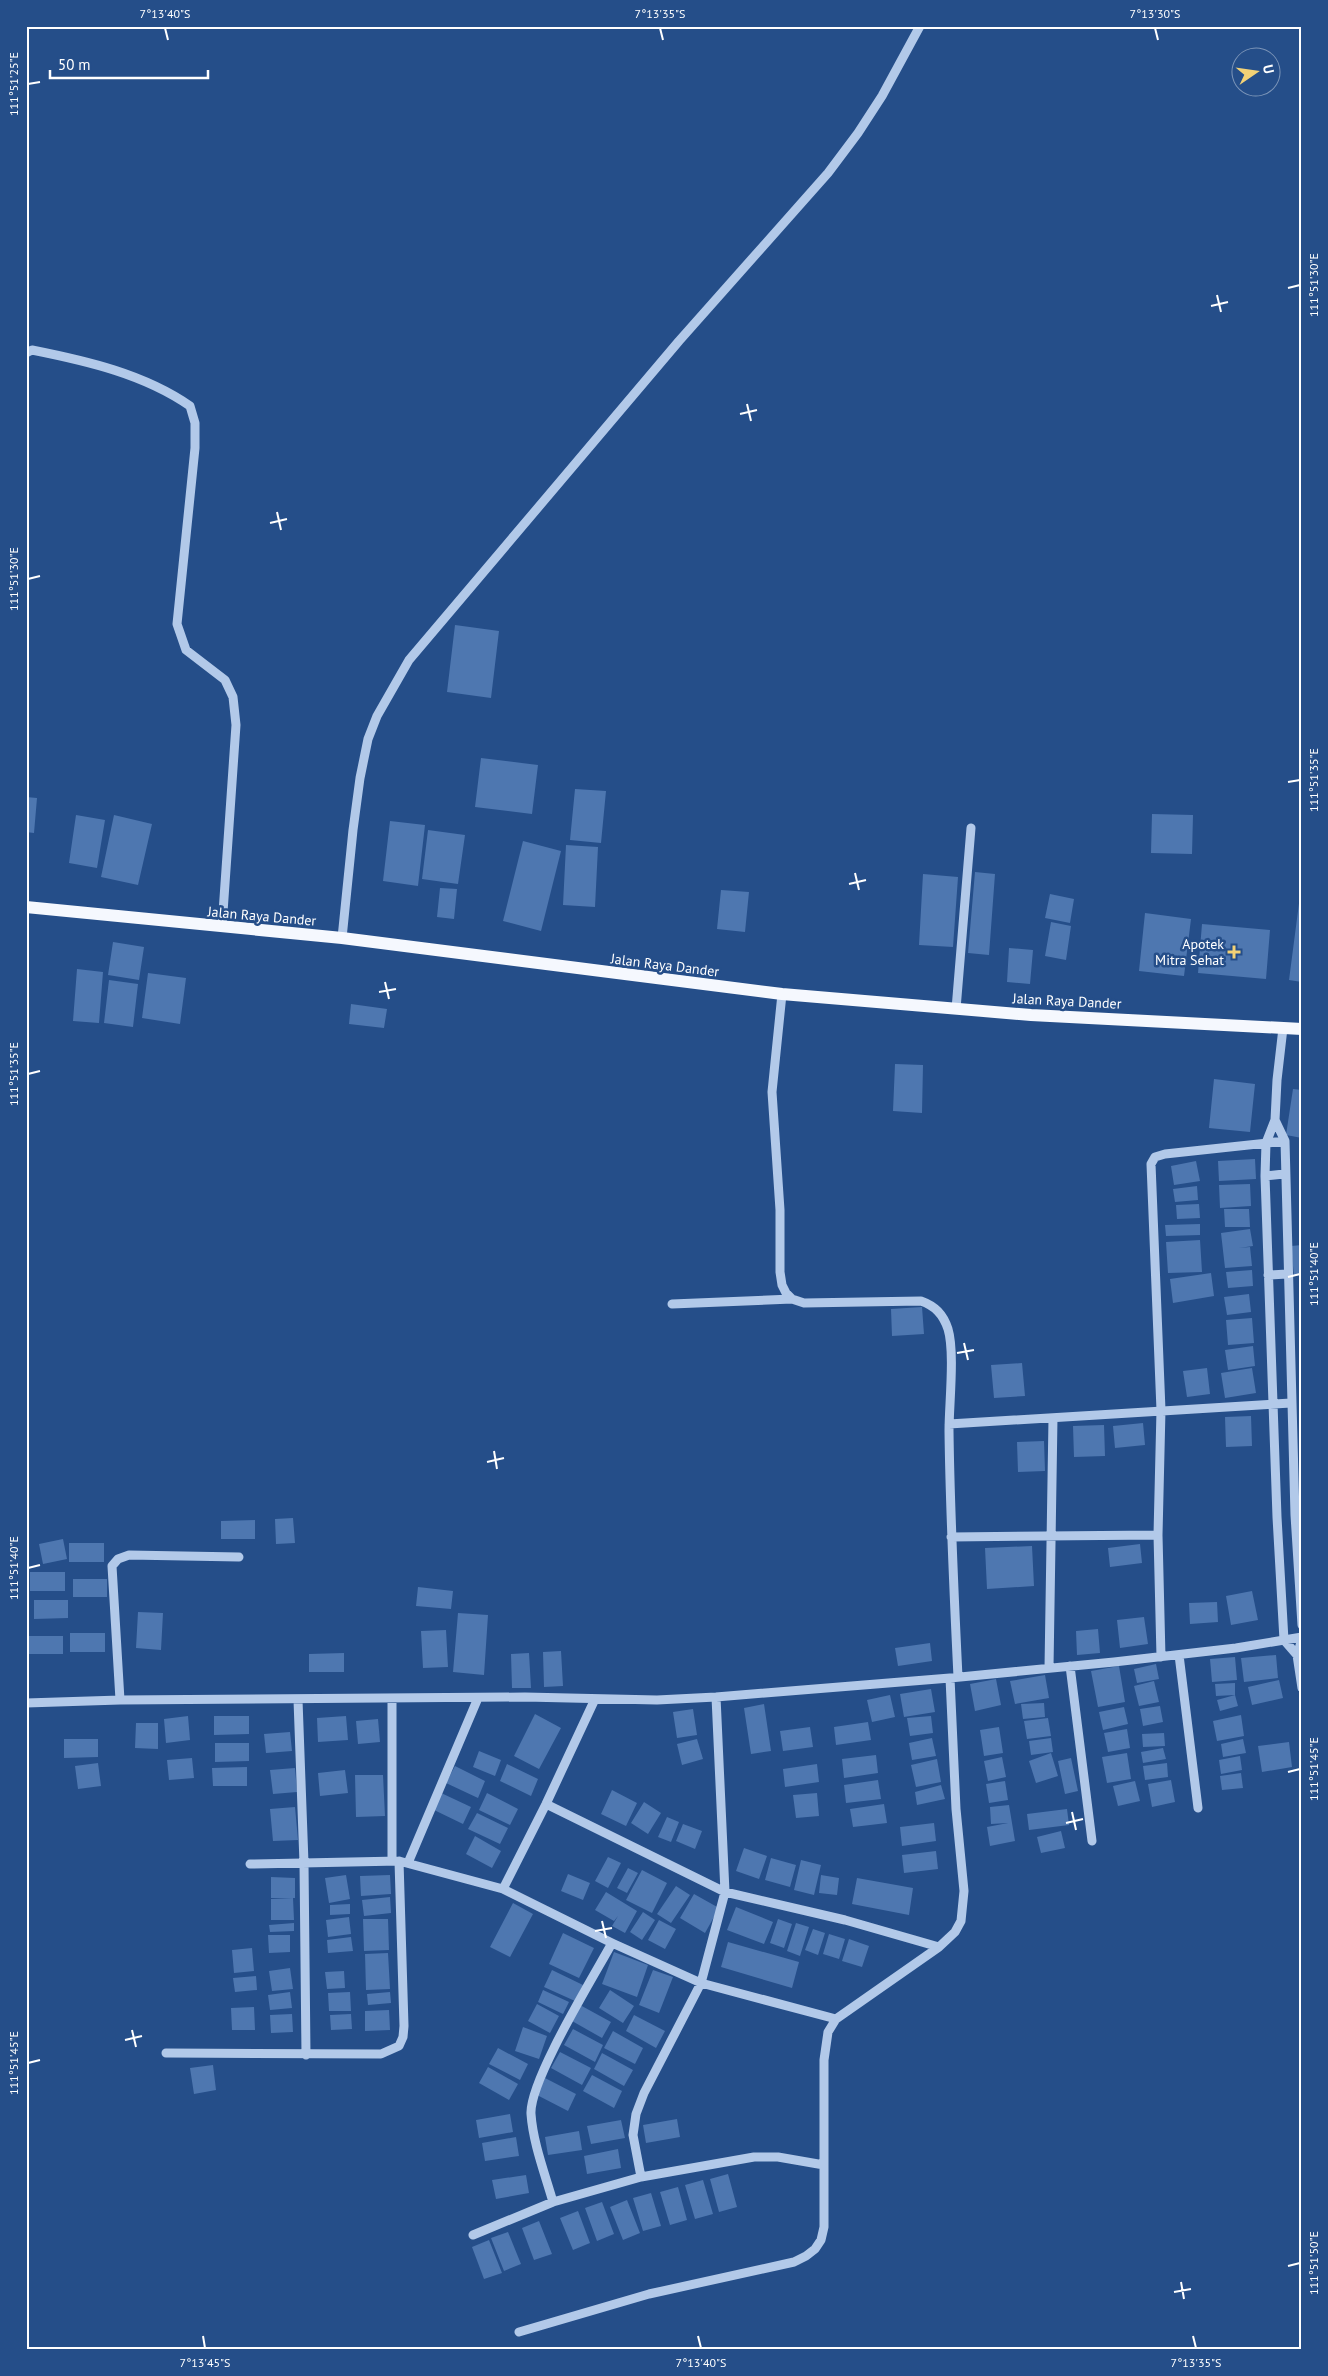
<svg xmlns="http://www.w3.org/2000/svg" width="1328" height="2376" font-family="'PT Sans',sans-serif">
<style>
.building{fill:#4e77b0}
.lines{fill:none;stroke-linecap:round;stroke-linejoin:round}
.minor{stroke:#b2c9e9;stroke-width:9}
.major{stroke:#f5f8fe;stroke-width:12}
.ticks{fill:none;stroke:#fff;stroke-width:2}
.poi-dot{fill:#f3d276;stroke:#254e89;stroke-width:2}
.labels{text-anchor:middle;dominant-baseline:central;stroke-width:5;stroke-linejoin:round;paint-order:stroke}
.street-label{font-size:14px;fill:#fff;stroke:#254e89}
.poi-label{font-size:14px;fill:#fff;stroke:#254e89;text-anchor:end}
.neatline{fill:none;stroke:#fff;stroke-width:2}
.ticks-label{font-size:12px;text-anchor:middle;fill:#fff}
</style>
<rect width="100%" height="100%" fill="#254e89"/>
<path class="building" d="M455 625 499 631 491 698 447 692Z
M481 758 538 765 532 814 475 807Z
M575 789 606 791 601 843 570 840Z
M26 797 37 798 34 833 26 832Z
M1152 814 1193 815 1192 854 1151 853Z
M76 815 105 820 97 868 69 863Z
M114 815 152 824 138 885 101 877Z
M390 821 425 825 418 886 383 881Z
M428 830 465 835 458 884 422 879Z
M523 841 561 851 541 931 503 921Z
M566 845 598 847 595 907 563 905Z
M975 872 995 874 989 955 968 953Z
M923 874 958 877 953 947 919 945Z
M440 888 457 889 454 919 437 917Z
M1301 888H1302V982L1289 980Z
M721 890 749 892 745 932 717 929Z
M1050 894 1074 899 1070 923 1045 918Z
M1145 913 1191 919 1184 976 1139 971Z
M1051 922 1071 926 1066 960 1045 956Z
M1202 924 1270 930 1266 979 1198 973Z
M113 942 144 947 139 980 108 975Z
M1009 948 1033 950 1030 984 1007 982Z
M77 969 103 972 99 1023 73 1021Z
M148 973 186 978 180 1024 142 1018Z
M109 980 138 984 133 1027 104 1023Z
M351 1004 387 1009 384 1028 349 1024Z
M895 1064 923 1065 922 1113 893 1111Z
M1214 1079 1255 1084 1250 1132 1209 1128Z
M1293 1089 1302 1090V1138L1286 1135Z
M1255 1159 1256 1179 1219 1181 1218 1161Z
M1196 1161 1200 1181 1174 1185 1171 1166Z
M1250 1184 1251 1206 1220 1208 1219 1185Z
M1197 1186 1198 1200 1175 1202 1173 1189Z
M1199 1204 1200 1218 1177 1219 1176 1205Z
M1224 1209H1249L1250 1227H1225Z
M1200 1224V1235L1166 1236 1165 1225Z
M1250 1229 1253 1246 1239 1248 1250 1247 1252 1266 1225 1268 1221 1233Z
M1200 1240 1202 1272 1168 1273 1166 1242Z
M1302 1245V1275L1294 1276 1291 1246Z
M1252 1270 1253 1286 1228 1288 1226 1272Z
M1211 1273 1214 1296 1173 1303 1170 1279Z
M1302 1279V1310H1300L1299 1280Z
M1249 1294 1251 1312 1227 1315 1224 1297Z
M922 1307 924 1334 892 1336 891 1309Z
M1252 1318 1254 1343 1228 1345 1226 1320Z
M1253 1346 1255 1366 1228 1370 1225 1350Z
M1022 1363 1025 1396 994 1398 991 1365Z
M1207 1368 1210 1394 1187 1397 1183 1371Z
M1252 1368 1256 1393 1225 1398 1221 1373Z
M1251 1416 1252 1446 1226 1447 1225 1417Z
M1143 1423 1145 1445 1115 1448 1113 1426Z
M1104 1425 1105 1456 1074 1457 1073 1426Z
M1044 1441 1045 1471 1018 1472 1017 1442Z
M293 1518 295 1543 276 1544 275 1519Z
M255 1520V1539H221V1521Z
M63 1539 67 1559 43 1564 39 1544Z
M69 1543H104V1562H69Z
M1140 1544 1142 1563 1110 1567 1108 1548Z
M1032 1546 1034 1586 987 1589 985 1548Z
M30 1572H65V1591H30Z
M73 1579H107V1597H73Z
M418 1587 453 1591 451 1609 416 1606Z
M1252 1591 1258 1620 1231 1625 1226 1596Z
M34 1600H68V1618L34 1619Z
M1217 1602 1218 1622 1190 1624 1189 1603Z
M138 1612 163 1613 161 1650 136 1648Z
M458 1613 488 1615 484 1675 453 1672Z
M1144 1617 1148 1644 1120 1648 1117 1620Z
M1098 1629 1100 1653 1077 1655 1076 1631Z
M446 1630 448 1667 423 1668 421 1631Z
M70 1633H105V1652H70Z
M28 1636H63V1654H29Z
M930 1643 932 1661 898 1666 895 1648Z
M561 1651 563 1686 544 1687 543 1652Z
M344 1653V1672H309V1654Z
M529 1653 531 1688H512L511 1654Z
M1276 1655 1278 1678 1244 1682 1241 1658Z
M1235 1657 1237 1680 1212 1682 1210 1659Z
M1156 1664 1159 1679 1137 1683 1134 1669Z
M1119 1666 1125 1702 1098 1707 1091 1671Z
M1045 1675 1049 1698 1015 1704 1010 1681Z
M996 1679 1001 1705 975 1711 970 1684Z
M1279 1680 1283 1698 1252 1705 1248 1687Z
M1154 1681 1159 1702 1139 1706 1134 1686Z
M1235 1683V1695L1216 1696 1215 1684Z
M931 1689 935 1712 904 1717 900 1694Z
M890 1695 895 1717 872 1722 867 1700Z
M1235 1695 1238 1706 1220 1711 1217 1700Z
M1044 1703 1045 1717 1023 1719 1021 1704Z
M764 1704 771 1751 751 1754 744 1708Z
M1160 1706 1163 1722 1143 1726 1140 1709Z
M1124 1707 1128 1724 1103 1730 1099 1712Z
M693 1709 697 1735 677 1738 673 1712Z
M535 1714 561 1728 539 1769 514 1756Z
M1241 1715 1244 1736 1217 1741 1213 1721Z
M188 1716 190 1740 166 1743 164 1719Z
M214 1716H249V1734L214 1735Z
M346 1716 348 1740 318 1742 317 1718Z
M931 1716 933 1733 910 1736 907 1718Z
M1048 1718 1051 1736 1027 1739 1024 1721Z
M378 1719 380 1742 358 1744 356 1721Z
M868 1722 871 1740 836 1745 834 1727Z
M136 1723H158V1749L135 1748Z
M810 1727 813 1747 783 1751 780 1731Z
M999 1727 1003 1753 984 1756 980 1730Z
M1127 1729 1130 1748 1108 1752 1104 1733Z
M290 1732 292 1751 266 1753 264 1734Z
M1164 1733 1165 1746 1143 1747 1142 1734Z
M932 1738 936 1756 912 1760 909 1743Z
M1051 1738 1053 1752 1031 1755 1029 1741Z
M64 1739H98V1757L64 1758Z
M697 1739 703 1759 682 1765 677 1744Z
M1243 1739 1246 1753 1223 1757 1221 1744Z
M1289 1742 1292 1767 1262 1772 1258 1746Z
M215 1743H249V1761L215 1762Z
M1163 1748 1166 1759 1143 1763 1141 1752Z
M479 1751 501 1760 495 1776 473 1767Z
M1051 1753 1058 1776 1036 1783 1029 1761Z
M1127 1753 1131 1779 1107 1783 1102 1757Z
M876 1755 878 1773 844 1778 842 1759Z
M1240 1756 1242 1770 1221 1774 1219 1760Z
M1002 1757 1006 1777 988 1781 984 1761Z
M192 1758 194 1778 169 1780 167 1760Z
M1071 1758 1078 1791 1065 1794 1058 1761Z
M937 1759 941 1782 916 1787 911 1765Z
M98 1763 101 1786 78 1789 75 1766Z
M1167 1763 1168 1777 1145 1780 1143 1766Z
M507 1764 538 1779 531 1796 500 1781Z
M817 1764 819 1782 785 1787 783 1769Z
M455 1766 485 1781 478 1798 446 1783Z
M247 1767V1786H213L212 1768Z
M295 1768 297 1792 273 1794 270 1770Z
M345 1770 348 1793 320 1796 318 1773Z
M1241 1773 1243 1788 1222 1790 1220 1776Z
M355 1775H383L385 1816 356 1817Z
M878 1780 881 1799 846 1803 844 1785Z
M1171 1780 1175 1802 1152 1807 1148 1784Z
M1005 1781 1008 1800 989 1803 986 1784Z
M1135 1781 1140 1801 1118 1806 1113 1786Z
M941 1785 945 1799 917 1805 915 1792Z
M612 1790 637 1803 626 1826 601 1814Z
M439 1792 471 1807 463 1824 432 1809Z
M487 1793 518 1809 510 1825 479 1810Z
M817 1793 819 1816 796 1818 793 1795Z
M644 1802 661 1813 648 1834 631 1823Z
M884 1804 887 1823 853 1827 850 1809Z
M1009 1805 1015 1841 990 1846 987 1827 1008 1823 991 1824 990 1807Z
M295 1807 298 1840 273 1841 270 1809Z
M1067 1809 1069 1825 1029 1830 1027 1814Z
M477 1813 508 1828 500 1844 468 1829Z
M667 1817 679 1822 671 1842 658 1837Z
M934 1823 936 1841 902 1846 900 1827Z
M683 1824 702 1831 695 1849 676 1841Z
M1061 1831 1065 1848 1041 1853 1037 1837Z
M475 1836 501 1851 492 1868 466 1854Z
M744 1848 767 1856 759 1879 736 1871Z
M936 1851 938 1869 904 1873 902 1855Z
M608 1857 621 1863 608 1888 595 1881Z
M771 1858 796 1865 790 1887 765 1880Z
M801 1860 821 1865 814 1895 794 1890Z
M628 1868 638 1873 627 1893 617 1888Z
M642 1870 667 1883 652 1913 626 1900Z
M568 1874 590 1883 583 1900 561 1891Z
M346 1875 350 1899 329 1903 325 1878Z
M390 1875 391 1894 361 1896 360 1876Z
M821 1875 839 1878 837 1895 819 1893Z
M271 1877 295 1878V1898H271Z
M857 1878 913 1888 909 1915 852 1904Z
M676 1886 690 1895 671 1923 657 1914Z
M606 1892 637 1911 625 1933 612 1926 618 1916 614 1921 595 1910Z
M694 1894 719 1908 705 1933 680 1918Z
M390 1897 391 1913 364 1916 362 1900Z
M293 1898 294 1920H271V1899Z
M513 1903 533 1914 510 1957 490 1947Z
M350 1904V1914L330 1915V1905Z
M736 1907 773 1922 764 1944 727 1930Z
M643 1912 655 1920 642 1940 630 1932Z
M349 1917 351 1934 328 1937 326 1920Z
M363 1919H388L389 1950 364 1951Z
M778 1919 792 1924 784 1948 770 1943Z
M659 1920 676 1929 665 1949 648 1940Z
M294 1923V1931L270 1932 269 1925Z
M796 1923 809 1927 800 1956 787 1951Z
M813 1929 825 1933 818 1955 805 1950Z
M563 1933 594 1948 579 1978 549 1964Z
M829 1934 845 1939 839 1959 823 1954Z
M268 1935H290V1952L269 1953Z
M351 1937 353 1951 328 1953 327 1940Z
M849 1939 869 1946 862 1967 842 1961Z
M728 1942 799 1962 792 1988 721 1967Z
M252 1948 254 1971 234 1973 232 1950Z
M614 1952 648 1965 637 1997 602 1984Z
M388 1953 390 1989 366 1990 365 1954Z
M290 1968 293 1989 272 1991 269 1971Z
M552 1970 583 1985 575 2001 544 1987Z
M653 1970 673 1977 659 2013 639 2005Z
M344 1971 345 1988 327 1989 325 1972Z
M256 1976 257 1990 235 1992 233 1978Z
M543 1990 569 2002 563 2014 538 2002Z
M610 1990 634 2006 623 2023 599 2008Z
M290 1992 292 2008 270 2010 268 1995Z
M350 1992 351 2011H329L328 1993Z
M390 1992 391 2003 368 2005 367 1994Z
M537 2004 559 2016 550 2033 528 2021Z
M580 2005 611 2022 602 2038 572 2021Z
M254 2007 255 2030H232L231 2008Z
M389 2010 390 2030 365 2031V2011Z
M292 2014 293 2032 271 2033 270 2015Z
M351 2014 352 2029 331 2030 330 2015Z
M634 2015 665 2031 656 2048 626 2031Z
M523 2027 547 2036 539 2059 515 2051Z
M573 2029 603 2045 595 2062 564 2045Z
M613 2031 643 2048 635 2064 604 2048Z
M498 2048 528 2064 520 2080 489 2064Z
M560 2052 591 2068 582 2085 551 2068Z
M602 2053 633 2070 624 2086 594 2069Z
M213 2065 216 2090 194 2094 190 2068Z
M488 2067 518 2084 509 2100 479 2083Z
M592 2075 622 2091 614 2108 583 2091Z
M545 2078 576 2094 568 2111 537 2095Z
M510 2114 513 2132 479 2138 476 2120Z
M677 2119 680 2137 646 2143 643 2125Z
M621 2120 625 2138 591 2144 587 2126Z
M579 2131 582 2150 548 2155 545 2137Z
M516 2137 519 2156 485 2161 482 2143Z
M618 2149 621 2168 587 2174 584 2156Z
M728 2174 737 2207 719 2212 710 2179Z
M526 2175 529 2193 496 2199 492 2180Z
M703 2180 713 2214 695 2219 685 2185Z
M678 2187 687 2220 670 2225 660 2192Z
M651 2193 661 2226 643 2231 633 2198Z
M627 2200 640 2233 623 2240 610 2207Z
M602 2202 614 2234 597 2241 585 2208Z
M578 2211 590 2243 573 2250 560 2218Z
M539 2221 552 2254 534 2260 522 2228Z
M508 2232 521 2264 504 2271 491 2238Z
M489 2240 502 2273 484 2279 472 2247Z"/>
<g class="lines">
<path class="minor" d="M26 353 32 350C87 361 144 374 190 406L195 423V448L177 624 186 650 225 680 233 697 236 725 222 927
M342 938 353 830 360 778 368 739 377 716 409 660 679 341 828 173 858 133 882 96 920 26
M782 994 772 1092 780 1210V1272L782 1285 786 1293 792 1299 804 1303 921 1301C935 1306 943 1314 948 1329 955 1352 949 1405 949 1431 950 1513 954 1595 958 1677
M956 1009 971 828
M1283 1028 1277 1080 1275 1120 1266 1143 1265 1176 1277 1517 1284 1640 1297 1655
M1275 1120 1285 1141 1295 1515 1302 1625
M1265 1176 1284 1174
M1268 1275 1287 1274
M672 1304 792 1299
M949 1424 1291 1403
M951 1537 1158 1535
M1302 1639 1297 1655 1302 1688
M1179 1655 1198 1808
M1161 1657 1158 1535 1161 1410 1151 1164 1155 1157 1165 1154 1285 1141
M1070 1666 1092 1841
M1049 1668 1053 1418
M392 1699V1861
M120 1700 112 1566 118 1559 129 1555 239 1557
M298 1700 304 1863 306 2055
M26 1703 120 1700 525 1697 657 1700 716 1697 950 1678 1114 1662 1236 1648 1302 1637
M546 1804 725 1892 845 1920 939 1947
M408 1863 478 1698
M250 1864 399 1861 503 1889 612 1943 701 1983 836 2019
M503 1889 546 1804 595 1699
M166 2053 381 2054 399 2046 403 2037 404 2026 399 1861
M641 2177 633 2135 636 2114 644 2093 701 1983 725 1892 716 1697
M553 2202C545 2174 533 2143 531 2114 529 2081 594 1976 612 1943
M473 2235 553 2202 641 2177 754 2157H778L824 2165
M519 2332 649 2294 794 2262 806 2256 815 2249 821 2240 824 2227V2060L828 2032 836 2019 939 1947 955 1932 961 1921 964 1891 956 1809 950 1678"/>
<path class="major" d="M26 907 342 938 782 994 1031 1015 1302 1029"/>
</g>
<path class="ticks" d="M165 28 168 40M660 28 663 40M1155 28 1158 40M28 84 40 82M1288 288 1300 285M1217 295 1221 312M1211 306 1228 302M747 404 751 421M740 414 757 410M277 512 281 530M270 523 287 519M28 579 40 576M1288 782 1300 780M855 873 859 890M849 884 866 880M385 982 389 999M379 992 396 989M28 1074 40 1071M1288 1277 1300 1274M964 1343 968 1360M957 1353 974 1350M494 1451 497 1469M487 1462 504 1458M28 1568 40 1565M1288 1772 1300 1769M1072 1812 1076 1830M1066 1823 1083 1819M602 1921 606 1938M595 1931 612 1928M132 2030 136 2047M125 2040 142 2036M28 2063 40 2060M1288 2266 1300 2263M1181 2282 1184 2299M1174 2292 1191 2289M203 2336 205 2348M698 2336 701 2348M1193 2336 1196 2348"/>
<path class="poi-dot" d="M1231.5 944.5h5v5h5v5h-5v5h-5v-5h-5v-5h5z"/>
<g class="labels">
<g class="street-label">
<text transform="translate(262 916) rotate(5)">Jalan Raya Dander</text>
<text transform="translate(665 965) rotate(7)">Jalan Raya Dander</text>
<text transform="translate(1067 1001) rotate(3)">Jalan Raya Dander</text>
</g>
<g class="poi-label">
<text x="1224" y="944">Apotek<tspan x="1224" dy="16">Mitra Sehat</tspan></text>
</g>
</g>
<rect width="1328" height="2376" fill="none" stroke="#254e89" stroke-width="55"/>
<g transform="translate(1256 72) rotate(77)"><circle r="24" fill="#254e89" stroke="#7c95b8"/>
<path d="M0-4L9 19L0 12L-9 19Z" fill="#f3d276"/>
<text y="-8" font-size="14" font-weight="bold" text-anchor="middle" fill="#ffffff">U</text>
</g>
<path d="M50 70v8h158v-8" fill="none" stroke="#ffffff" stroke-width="2.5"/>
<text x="58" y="70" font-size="15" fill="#ffffff" stroke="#254e89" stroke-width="4" paint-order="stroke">50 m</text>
<rect x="28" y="28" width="1272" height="2320" class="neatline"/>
<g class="ticks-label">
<text x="165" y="18">7°13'40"S</text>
<text x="660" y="18">7°13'35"S</text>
<text x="1155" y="18">7°13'30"S</text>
<text transform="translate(14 84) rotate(-90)" y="4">111°51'25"E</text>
<text transform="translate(1314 285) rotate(-90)" y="4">111°51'30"E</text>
<text transform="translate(14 579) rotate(-90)" y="4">111°51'30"E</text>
<text transform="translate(1314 780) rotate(-90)" y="4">111°51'35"E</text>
<text transform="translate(14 1074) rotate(-90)" y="4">111°51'35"E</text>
<text transform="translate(1314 1274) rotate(-90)" y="4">111°51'40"E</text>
<text transform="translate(14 1568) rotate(-90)" y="4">111°51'40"E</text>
<text transform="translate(1314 1769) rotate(-90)" y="4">111°51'45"E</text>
<text transform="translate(14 2063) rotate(-90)" y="4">111°51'45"E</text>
<text transform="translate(1314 2263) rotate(-90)" y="4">111°51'50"E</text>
<text x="205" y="2367">7°13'45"S</text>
<text x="701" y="2367">7°13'40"S</text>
<text x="1196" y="2367">7°13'35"S</text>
</g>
</svg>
